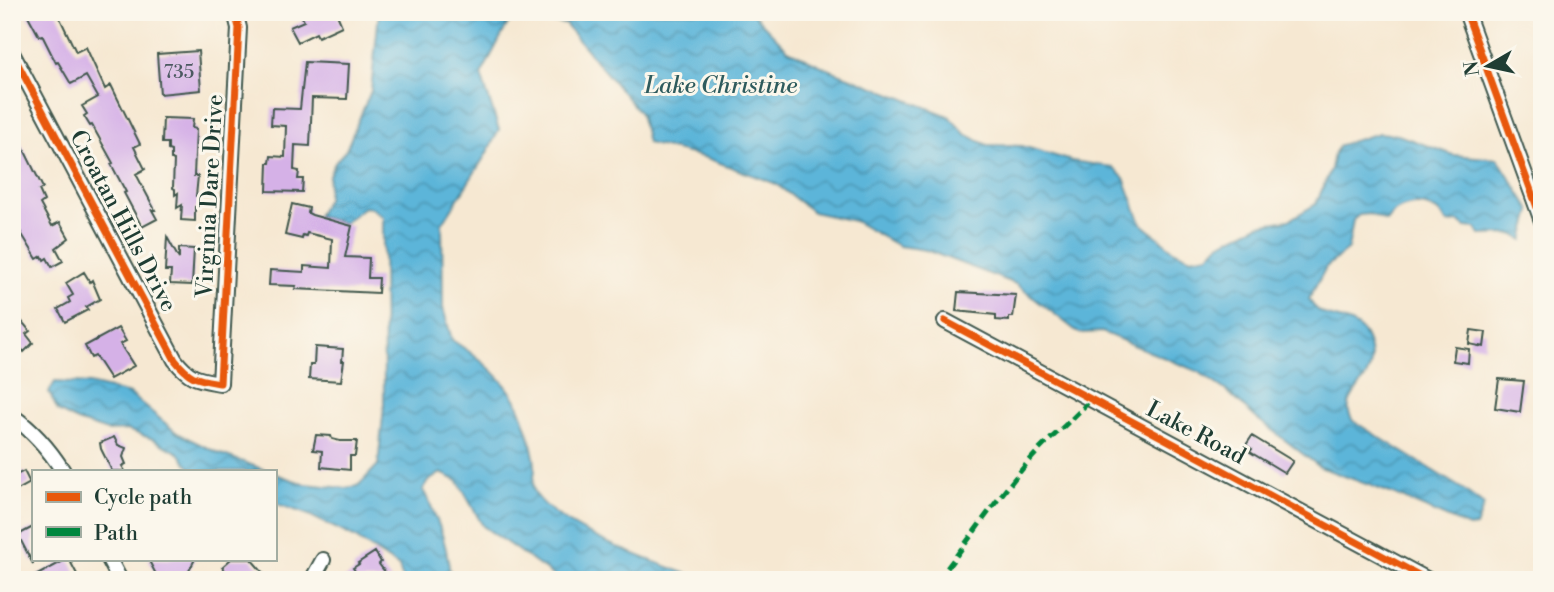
<svg xmlns="http://www.w3.org/2000/svg" width="1554" height="592" font-family="'Libre Bodoni',serif">
<style>
.water{fill:url(#water-waves);stroke:#3e7986;stroke-width:2}
.building{fill:#d5b1e7}
.lines{fill:none;stroke-linecap:round;stroke-linejoin:round}
.street-casing{stroke:#3f574c;stroke-width:18}
.street{stroke:#fff;stroke-width:14}
.quiet{stroke:#00873e;stroke-width:5;stroke-dasharray:10 5;stroke-linecap:butt}
.cycleway-casing{stroke:#fbf7ec;stroke-width:11}
.cycleway{stroke:#e8590c;stroke-width:7}
.labels{text-anchor:middle;dominant-baseline:central;stroke-width:6;stroke-linejoin:round;paint-order:stroke}
.number-label{font-size:19px;fill:#4c5a61}
.street-label{font-size:23px;fill:#1f3d34;stroke:#fbf7ec}
.water-label{font-size:24px;font-style:italic;fill:#2e5b5d;stroke:#fbf7ec}
</style>
<defs>
<pattern id="water-waves" width="16" height="10" patternUnits="userSpaceOnUse" patternTransform="scale(1.75)"><rect width="16" height="10" fill="#5cb5d9"/><path d="M0 5q4-4 8 0t8 0" fill="none" stroke="#4b94b1"/></pattern>
</defs>
<rect width="100%" height="100%" fill="#fbf7ec"/>
<filter id="ink" filterUnits="userSpaceOnUse"><feTurbulence type="fractalNoise" baseFrequency=".0143" numOctaves="2"/><feDisplacementMap in="SourceGraphic" scale="14" xChannelSelector="R" yChannelSelector="G"/><feConvolveMatrix kernelMatrix="1 2 1 2 8 2 1 2 1" color-interpolation-filters="sRGB"/></filter>
<filter id="wash" filterUnits="userSpaceOnUse"><feTurbulence type="fractalNoise" baseFrequency=".00686" numOctaves="4" result="noise"/><feDisplacementMap in="SourceGraphic" scale="28" xChannelSelector="R" yChannelSelector="G"/><feGaussianBlur stdDeviation="1.57" result="paint"/><feColorMatrix in="noise" values="0 0 0 0 0 0 0 0 0 0 0 0 0 0 0 0 0 1.4 0 .05"/><feComposite in="paint" operator="in"/></filter>
<g filter="url(#wash)">
<rect width="100%" height="100%" fill="#f6e8d2"/>
<path class="water" d="M379 12H751L788 50 828 69 949 116 965 134 987 145 1022 146 1072 161 1112 167 1124 178 1141 223 1173 250 1191 258 1209 255 1219 244 1259 225 1289 220 1316 204 1331 169 1334 154 1340 145 1379 133 1398 135 1453 155 1498 159 1531 211 1523 240 1513 234 1480 235 1476 228 1466 227 1459 222 1448 223C1445 220 1441 213 1437 211 1419 200 1397 205 1386 221L1370 214 1359 215 1353 220 1348 249 1326 267 1309 299C1325 331 1367 305 1371 358 1373 384 1336 396 1353 421L1464 490 1484 505 1476 526 1469 527 1388 492 1320 467 1255 417 1228 392 1199 372 1102 332 1079 333 1016 284 926 250 899 246 854 221 813 212 776 184 707 158 647 143 640 113 565 24 525 19 508 23 481 75 499 130 485 156 442 224 443 308 452 340C473 353 498 373 512 394 523 410 533 446 535 465 536 476 529 486 537 496 565 533 660 564 704 580H560L483 526 458 481 441 473 427 482 423 490C438 518 449 548 450 580H403L399 567 354 537 309 515 275 503V474L305 484 345 488 358 486 378 465 384 406 383 217 372 208 364 207 344 223 317 216 327 199 329 175 336 161 346 150 371 91Z
M55 382 89 384 130 394 177 433 218 453 268 471H193L179 453 153 439 127 430 107 431 77 421 58 411 49 392Z"/>
<g id="blocks">
<path class="building" d="M26 12H57L76 52 86 47 105 89 111 85 140 144 134 147 145 169 136 174 155 210H152L157 219 142 227 124 193 126 192 111 164 113 163 92 125 90 126 84 116 87 114 82 106 98 97 86 76 71 84 58 62 56 63 42 35 39 36Z
M312 12H336L342 26 318 37 316 33 298 42 290 27 304 21 302 17Z
M198 51 201 90 160 94 157 54Z
M305 62 349 64 347 99 312 98 310 146 295 145 294 170 299 171 298 179H303L302 192 267 191 268 163H270L271 156 285 157 286 126 271 125 272 108 300 109Z
M163 118 193 119 192 128 196 129 194 176H198L196 196H200L199 208 195 207V221L181 220 182 205 177 208 178 193 175 195V189L173 188 174 160 171 159V151L168 150V143H162Z
M12 125 43 188 39 190 44 201 40 204 52 226 60 222 69 238 56 248 63 261 52 267 47 258 44 260 42 256 37 259 12 218Z
M292 204 309 208 308 213 312 215 352 226 345 257 369 258 368 278H379L378 293 295 289 296 286 269 285 270 270 304 272V266L331 268 332 239 307 233 306 236 303 235 302 239 285 235Z
M167 237 179 259V248L194 249 192 285 170 284 171 271H165Z
M84 272 90 282 92 280 100 299 86 307 88 310 65 322 58 309 70 302 68 298 73 295 66 283Z
M958 292 1016 295 1013 317H1009V321L996 320V315L956 311Z
M18 317 30 331 26 334 33 343 24 352 12 338V323Z
M118 328 126 341 120 344 134 366 110 379 95 356 91 358 85 346Z
M1471 330 1486 332 1484 347 1469 344Z
M315 347 343 349 342 361H344L341 381 309 379 310 365H314Z
M1455 347 1469 349 1468 363 1453 361Z
M1499 379 1524 381 1520 412 1495 408Z
M316 435 331 436 332 439 340 441H357L355 456H350V470L321 467 322 451 313 450Z
M1252 436 1293 461 1285 473 1250 452 1252 449 1246 445Z
M114 437 118 445 126 448 123 457 126 464 122 466 125 471H112L101 449 100 443Z
M24 471 30 483 12 493V477Z
M33 527V564L18 535Z
M375 552 381 562 379 564 391 580H343L355 571 353 568 359 564 358 563Z
M67 559H69L80 580H28Z
M148 559H195L189 571 173 580H159Z
M231 559H251L265 575 260 580H239L233 573 230 576 222 567Z"/>
</g>
</g>
<g filter="url(#ink)">
<use href="#blocks" fill-opacity="0" stroke="#3f574c" stroke-width="2"/>
<g class="lines">
<defs>
<path id="street" d="M1466 12 1542 221
M12 53 175 360C190 379 197 379 220 383L239 28 235 12
M945 321 1428 580
M12 416C34 431 49 449 63 471
M109 559 120 580
M312 580 323 560"/>
</defs>
<use href="#street" class="street-casing"/>
<use href="#street" class="street"/>
<path class="quiet" d="M938 580C969 540 997 498 1030 460 1049 438 1072 421 1091 399"/>
<defs>
<path id="cycleway" d="M1466 12 1542 221
M12 53 175 360C190 379 197 379 220 383L239 28 235 12
M945 321 1428 580"/>
</defs>
<use href="#cycleway" class="cycleway-casing"/>
<use href="#cycleway" class="cycleway"/>
</g>
</g>
<g class="labels">
<g class="number-label">
<text x="179" y="72">735</text>
</g>
<g class="street-label">
<text transform="translate(210 196) rotate(-87)">Virginia Dare Drive</text>
<text transform="translate(123 221) rotate(62)">Croatan Hills Drive</text>
<text transform="translate(1196 433) rotate(28)">Lake Road</text>
</g>
<g class="water-label">
<text x="721" y="86">Lake Christine</text>
</g>
</g>
<rect width="1554" height="592" fill="none" stroke="#fbf7ec" stroke-width="42"/>
<rect x="32" y="470" width="245" height="91" fill="#fbf7ec" stroke="#a3ada2" stroke-width="2"/>
<rect x="46" y="492" width="35" height="10" fill="#e8590c" stroke="#a3ada2" stroke-width="2"/>
<text x="94" y="504" font-size="21" fill="#1f3d34">Cycle path</text>
<rect x="46" y="527" width="35" height="10" fill="#00873e" stroke="#a3ada2" stroke-width="2"/>
<text x="94" y="540" font-size="21" fill="#1f3d34">Path</text>
<g transform="translate(1488 66) rotate(261)" stroke="#fbf7ec" stroke-width="5" paint-order="stroke">
<path d="M0-5L12 26L0 18L-12 26Z" fill="#1f3d34"/>
<text y="-10" font-size="19" font-weight="bold" text-anchor="middle" fill="#1f3d34">N</text>
</g>
</svg>
